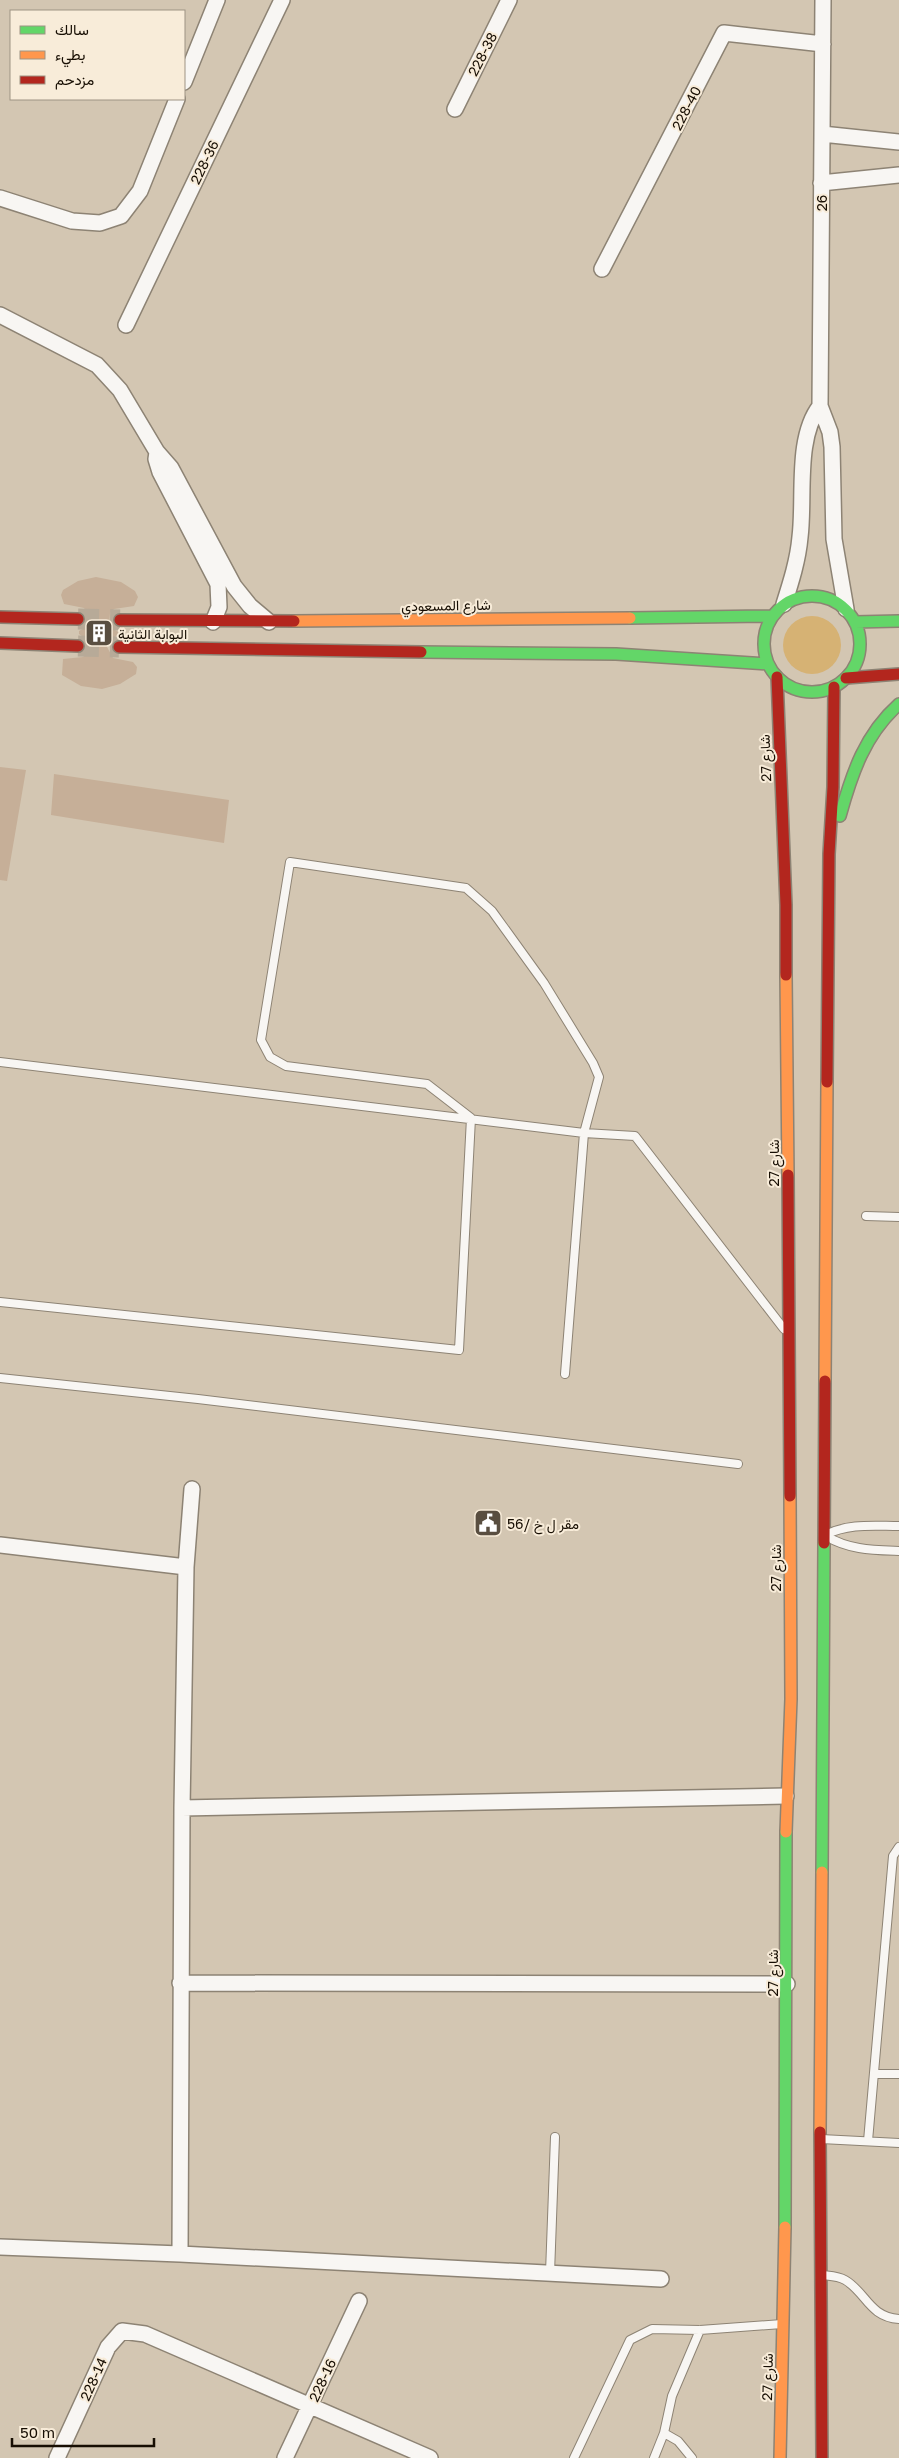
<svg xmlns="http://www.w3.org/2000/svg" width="899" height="2458" font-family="'Golos Text',Vazirmatn,sans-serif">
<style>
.green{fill:#d6b274}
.building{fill:#c6af98}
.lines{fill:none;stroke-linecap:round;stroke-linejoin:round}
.secondary-tunnel{stroke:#b7aa98;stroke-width:21;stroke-dasharray:21 11;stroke-linecap:butt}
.lane-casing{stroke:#8d8374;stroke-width:10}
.street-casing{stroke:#8d8374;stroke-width:18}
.fast-casing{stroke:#8d8374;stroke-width:14}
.slow-casing{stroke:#8d8374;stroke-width:14}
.jam-casing{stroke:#8d8374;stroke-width:14}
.lane{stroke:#f8f6f3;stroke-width:8}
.street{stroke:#f8f6f3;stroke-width:15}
.fast{stroke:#63d668;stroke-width:11}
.slow{stroke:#ff974d;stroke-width:11}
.jam{stroke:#b3261e;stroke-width:11}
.labels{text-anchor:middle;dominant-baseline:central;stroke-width:4;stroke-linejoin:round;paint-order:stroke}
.street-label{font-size:14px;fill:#170e03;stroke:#f8ecd9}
.poi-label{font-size:14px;fill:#170e03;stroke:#f8ecd9;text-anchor:start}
</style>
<rect width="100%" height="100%" fill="#d3c6b2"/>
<path class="green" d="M783 645a29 29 0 1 1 58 0a29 29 0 1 1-58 0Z"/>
<path class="building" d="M96 577 121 582 135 591 138 597 134 606 114 609 110 613 109 626 118 632V635L109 640 107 647 113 658 133 662 137 667 136 674 120 684 102 689 81 686 62 675 63 659 83 657 89 652V641L79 634V631L88 626 90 619 84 608 64 604 61 595 63 590 78 581Z
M0 767 26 770 7 881 0 880Z
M54 774 229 800 224 843 51 815Z"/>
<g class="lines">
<path class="secondary-tunnel" d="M78 619 120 620
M78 646 119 647"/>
<defs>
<path id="lane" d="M0 1062 584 1133 635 1136 784 1329
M866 1216 899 1217
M0 1302 459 1350 471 1118 427 1084 286 1066 270 1057 261 1040 290 862 466 888 492 911 544 983 593 1063 599 1077 584 1133 565 1374
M0 1378 198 1399 738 1464
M825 1535C849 1523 873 1526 899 1526
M826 1536C849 1550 873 1550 899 1551
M875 2074H899
M821 2139 899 2143
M868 2141 893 1856 899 1847
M550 2273 555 2137
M822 2275C829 2276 838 2276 845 2280 866 2292 869 2317 899 2319
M574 2458 630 2340 652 2329 700 2330 782 2324
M654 2458 664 2433
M692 2458 678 2441 664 2433 672 2396 700 2330"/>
<path id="street" d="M823 0 820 406 830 432 832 447 834 539 846 609
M184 82 217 0
M455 109 509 0
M822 134 899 142
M821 183 899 175
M0 198 72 221 100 223 121 216 140 191 177 99
M602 269 724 33 823 44
M0 315 97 365 120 390 157 452 171 468 234 586 250 606 269 622
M126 325 282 0
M157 452 156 459 160 472 218 584 219 607 213 622
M784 604C791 582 798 560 800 537 805 498 795 438 820 406
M0 1545 186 1567
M182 1808 786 1796
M180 1983 787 1984
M0 2247 180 2254 661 2279
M180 2254 182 1808 186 1567 192 1489
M57 2458 108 2347 122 2331 145 2334 430 2458
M285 2458 359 2301"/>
<path id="fast" d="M764 644a48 48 0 1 1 96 0a48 48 0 1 1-96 0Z
M630 618 772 616
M855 622 899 621
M421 652 616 654 768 664
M840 816C852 773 865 734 899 704
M822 1872 824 1543
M785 2227 786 1832"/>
<path id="slow" d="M294 621 630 618
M786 975 788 1175
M825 1381 827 1082
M786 1832 791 1699 790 1496
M820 2132 822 1872
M780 2458 785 2227"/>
<path id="jam" d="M0 617 78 619
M120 620 294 621
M0 643 78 646
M119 647 421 652
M777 677 786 905V975
M846 678 899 674
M827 1082 829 854 833 787 834 687
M788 1175 790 1496
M824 1543 825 1381
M820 2132 822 2458"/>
</defs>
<use href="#lane" class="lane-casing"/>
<use href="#street" class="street-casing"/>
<use href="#fast" class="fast-casing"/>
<use href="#slow" class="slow-casing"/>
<use href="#jam" class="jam-casing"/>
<use href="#lane" class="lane"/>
<use href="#street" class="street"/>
<use href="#fast" class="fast"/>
<use href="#slow" class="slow"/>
<use href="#jam" class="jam"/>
</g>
<defs>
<symbol id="building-square" viewBox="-11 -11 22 22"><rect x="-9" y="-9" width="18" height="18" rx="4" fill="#594e40" stroke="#f8ecd9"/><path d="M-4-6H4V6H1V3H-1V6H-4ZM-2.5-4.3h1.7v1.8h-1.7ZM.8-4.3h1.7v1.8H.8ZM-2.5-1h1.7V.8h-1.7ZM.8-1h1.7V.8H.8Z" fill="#fff"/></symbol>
<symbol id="civic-square" viewBox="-11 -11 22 22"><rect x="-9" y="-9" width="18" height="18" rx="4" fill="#594e40" stroke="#f8ecd9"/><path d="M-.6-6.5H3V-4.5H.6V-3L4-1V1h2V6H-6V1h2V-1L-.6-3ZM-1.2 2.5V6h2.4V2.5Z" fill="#fff"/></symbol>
</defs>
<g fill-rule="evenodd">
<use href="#building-square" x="83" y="617" width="32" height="32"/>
<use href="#civic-square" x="472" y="1507" width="32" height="32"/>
</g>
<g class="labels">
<g class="street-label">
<text transform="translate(482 54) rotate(-63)">228-38</text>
<text transform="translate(686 108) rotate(-63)">228-40</text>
<text transform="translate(204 162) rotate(-64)">228-36</text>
<text transform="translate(821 203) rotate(-90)">26</text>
<text transform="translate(446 605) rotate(-1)">شارع المسعودي</text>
<text transform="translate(765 758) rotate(-92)">شارع 27</text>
<text transform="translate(773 1163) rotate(-90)">شارع 27</text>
<text transform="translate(775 1568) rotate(-90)">شارع 27</text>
<text transform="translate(772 1973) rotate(-90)">شارع 27</text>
<text transform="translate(767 2377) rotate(-89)">شارع 27</text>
<text transform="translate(93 2379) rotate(-66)">228-14</text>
<text transform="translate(322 2380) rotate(-65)">228-16</text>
</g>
<g class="poi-label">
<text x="118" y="633">البوابة الثانية</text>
<text x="507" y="1523">مقر ل خ /56</text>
</g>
</g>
<rect x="10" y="10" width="175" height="90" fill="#f8ecd9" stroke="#9e9383"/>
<rect x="20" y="26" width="25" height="8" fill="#63d668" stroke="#9e9383"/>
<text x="55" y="35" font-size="15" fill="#170e03">سالك</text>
<rect x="20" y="51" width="25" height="8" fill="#ff974d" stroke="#9e9383"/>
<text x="55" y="60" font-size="15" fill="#170e03">بطيء</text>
<rect x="20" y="76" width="25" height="8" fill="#b3261e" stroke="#9e9383"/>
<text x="55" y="85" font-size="15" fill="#170e03">مزدحم</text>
<path d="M12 2438v8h142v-8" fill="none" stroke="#170e03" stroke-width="2.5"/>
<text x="20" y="2438" font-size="15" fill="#170e03" stroke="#f8ecd9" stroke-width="4" paint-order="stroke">50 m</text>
</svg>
